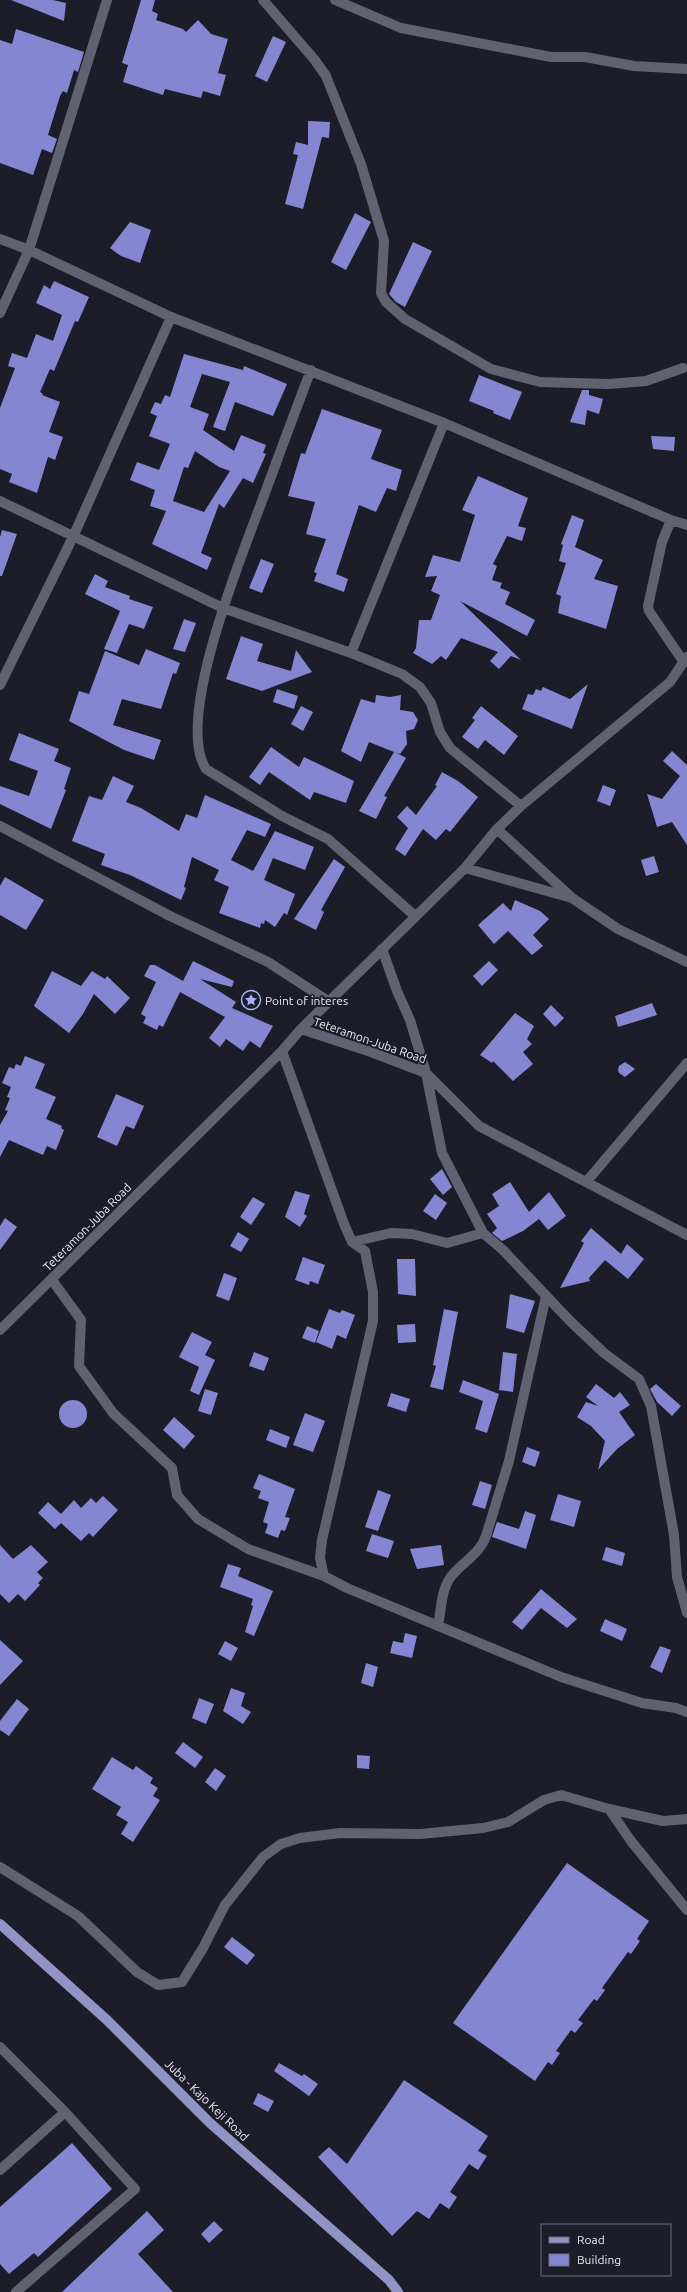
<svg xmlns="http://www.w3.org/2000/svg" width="687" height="2292" font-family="Ubuntu,sans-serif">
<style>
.building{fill:#8486d2;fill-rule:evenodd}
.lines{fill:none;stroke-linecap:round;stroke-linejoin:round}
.minor{stroke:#616271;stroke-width:10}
.major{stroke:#9093c4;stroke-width:10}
.labels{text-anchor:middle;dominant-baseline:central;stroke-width:4;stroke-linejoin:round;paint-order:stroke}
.poi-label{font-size:12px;fill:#e9eaf3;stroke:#1c1d29;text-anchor:start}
.street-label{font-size:12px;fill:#e9eaf3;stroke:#1c1d29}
</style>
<rect width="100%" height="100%" fill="#1c1d29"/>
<path class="building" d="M11 0H53L66 3 64 21Z
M141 0H155L152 11 158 14 156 20 183 29 186 32 198 20 211 34 228 39 218 73 226 75 220 96 203 91 201 98 165 89 163 95 123 82 128 65 122 63Z
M16 29 84 52 78 72 74 70 67 93 63 91 60 96 48 135 57 139 52 153 42 149 33 175 0 163V40L12 44Z
M273 36 286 42 267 82 255 76Z
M308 121 330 122 329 138 322 137 303 209 285 204 298 155 293 154 296 142 308 145Z
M355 213 371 222 346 270 331 262Z
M130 222 151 230 140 263 121 256 110 248Z
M413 242 432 251 405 307 396 302 389 294Z
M54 281 89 297 78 322 75 321 54 371 50 369 40 392 43 394 42 395 60 402 49 432 63 437 55 460 48 457 37 493 9 482 12 474 0 469V408L15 368 8 366 12 353 27 358 36 334 53 341 62 315 36 303 44 285 50 289Z
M184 354 243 370 244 366 287 384 273 416 235 402 225 431 213 427 230 382 202 374 190 407 209 414 203 430 234 451 241 435 266 445 263 453 266 454 253 483 243 478 224 508 219 504 201 553 212 558 207 570 152 544 166 511 150 506 155 490 130 480 137 462 159 470 170 444 149 436 157 416 150 413 155 402 161 404 165 395 170 397ZM195 451 219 467 230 471 204 512 173 501 184 467 188 468Z
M479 375 522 392 510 420 493 413 494 411 469 401Z
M582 390H589V395L603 399 599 414 587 410 585 425 570 422Z
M322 409 382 430 371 459 402 470 396 491 387 488 376 512 359 505 336 574 348 579 344 592 314 581 317 573 314 572 326 539 306 534 315 502 288 496 301 453 305 454Z
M651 436 675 437 674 451 653 449Z
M478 476 528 498 518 526 526 528 522 541 507 536 493 564 497 566 492 580 502 583 500 588 510 592 505 604 535 620 527 636 460 601 521 660 511 656 499 669 490 661 498 652 461 638 446 660 441 656 432 664 413 653 416 648 419 620H431L440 595 431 591 437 576 425 577 433 555 460 562 475 515 462 510Z
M572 515 584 520 575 547 603 560 594 579 618 586 606 629 558 613 561 596 556 594 566 563 559 561 563 545 561 544Z
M2 530 17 534 2 576H0V537Z
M261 559 274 564 262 593 249 588Z
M95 574 108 581 105 587 130 596 129 599 153 607 144 629 129 624 117 653 104 649 120 611 85 594Z
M184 619 196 623 185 652 173 649Z
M241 636 263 644 257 661 291 671 296 650 312 672 262 691 226 679Z
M146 649 180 663 176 674 173 673 161 709 122 699 113 725 161 740 154 760 124 750 69 721 79 691 89 694 105 651 139 665Z
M588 684 572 729 522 709 528 694 533 695 536 689 541 691 543 687 570 699Z
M277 689 298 696 294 709 273 702Z
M376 695 390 697 401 695 400 710 413 712 418 720 414 729 406 731 407 744 400 754 395 752 406 758 384 796 387 797 376 819 359 811 394 752 369 742 361 762 341 751 361 699 375 703Z
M301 706 313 712 303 731 291 724Z
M481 706 518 736 504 755 485 740 478 749 462 737 475 720 472 718Z
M19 733 59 749 54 761 71 768 64 789 66 790 51 829 0 804V786L29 796 38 771 9 760Z
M271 747 299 767 304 757 354 781 346 803 314 792 310 800 269 772 260 785 249 777Z
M672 751 687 765V845L672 822 657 827 647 794 662 799 680 776 663 761Z
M442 772 458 781 478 797 450 832 446 829 436 840 423 829 405 856 395 849 408 828 397 817 407 806 416 815 437 786 435 785Z
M113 776 134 786 126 802 141 808 179 831 186 814 197 818 205 795 271 824 265 837 247 830 231 860 253 871 275 831 314 847 305 870 273 858 264 880 295 894 287 915 284 913 275 927 265 920 264 924 261 923 260 928 219 913 229 887 214 880 219 870 192 857 184 887 186 888 181 900 130 875 101 865 105 854 72 841 89 796 102 800Z
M603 785 616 790 610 806 597 801Z
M654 856 659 872 646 876 641 860Z
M334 859 345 867 321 910 324 912 316 930 294 919Z
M5 877 44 900 26 930 0 915V886Z
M515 900 540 911 549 919 533 935 543 946 532 955 508 931 494 944 478 925 503 903 511 911Z
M193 961 234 981 232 987 200 979 236 1002 232 1008 273 1026 260 1048 250 1041 243 1051 226 1039 220 1047 209 1038 225 1017 180 992 163 1027 159 1025 157 1030 143 1023 146 1017 141 1014 156 982 144 976 150 965H155L183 981Z
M489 961 498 970 482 986 473 976Z
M52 971 81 986 92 971 105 979 107 976 130 998 115 1014 94 994 83 1014 69 1033 34 1006Z
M652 1003 657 1015 618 1027 615 1016Z
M551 1005 564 1018 555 1027 543 1014Z
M515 1013 534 1026 527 1039 532 1044 523 1052 533 1064 513 1081 493 1061 492 1063 480 1055Z
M25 1056 45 1064 35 1088 56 1097 46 1119 62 1126 61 1128 64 1130 56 1150 47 1146 43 1155 9 1140 0 1157V1125L8 1111 5 1110 10 1098 7 1097 11 1087 2 1083 9 1067 14 1069 16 1064 21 1066Z
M625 1062 635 1069 625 1077 619 1073 618 1070 619 1066Z
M116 1094 144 1106 134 1129 126 1126 117 1146 97 1137Z
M442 1169 452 1187 443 1195 430 1179Z
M510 1182 529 1212 549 1192 566 1216 548 1230 539 1219 523 1231 502 1241 492 1233 497 1228 487 1214 499 1206 492 1194Z
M295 1191 310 1195 304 1214 307 1216 300 1227 285 1217Z
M435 1194 447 1203 436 1220 423 1211Z
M253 1197 265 1204 251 1225 240 1217Z
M5 1218 17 1227 0 1250V1226Z
M591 1228 621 1254 627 1244 644 1259 628 1279 605 1260 589 1278 590 1281 560 1288 584 1243 581 1241Z
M238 1232 249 1239 241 1252 230 1246Z
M303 1257 325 1265 318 1284 310 1281 309 1285 295 1280Z
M397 1259H415L416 1296 398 1294Z
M224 1273 237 1278 229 1301 216 1296Z
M510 1294 535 1301 524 1333 506 1328Z
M329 1309 340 1313 342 1310 355 1315 346 1339 337 1335 332 1349 316 1342Z
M444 1309 458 1312 443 1390 430 1387 436 1366 433 1365Z
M415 1324 416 1342 398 1343 397 1325Z
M307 1326 319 1331 315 1343 302 1338Z
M192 1332 212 1342 205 1355 215 1360 199 1395 190 1391 199 1367 179 1357Z
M254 1352 269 1358 264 1371 249 1366Z
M503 1352 517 1354 513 1392 499 1390Z
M463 1380 499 1394 487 1433 475 1429 483 1401 459 1392Z
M596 1384 614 1398 620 1392 630 1405 619 1412 635 1435 617 1449 598 1470 605 1441 591 1426 577 1417 586 1402 598 1406 586 1397Z
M656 1384 681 1406 672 1416 657 1402 650 1389Z
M205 1389 218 1393 211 1415 198 1411Z
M391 1393 410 1399 406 1412 387 1406Z
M59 1414a14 14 0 1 1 28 0a14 14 0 1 1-28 0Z
M305 1413 325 1421 313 1452 293 1445Z
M174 1417 195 1436 184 1449 163 1430Z
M270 1429 290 1437 286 1448 266 1440Z
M527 1447 540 1452 535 1467 522 1462Z
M259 1474 295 1489 285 1517 290 1518 285 1531 281 1530 278 1538 265 1533 268 1524 263 1522 269 1502 258 1498 261 1491 253 1488Z
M480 1481 492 1485 485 1509 472 1505Z
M378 1490 391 1495 378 1531 365 1527Z
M558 1494 581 1501 574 1527 550 1520Z
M103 1496 118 1510 93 1537 89 1533 81 1541 61 1523 55 1529 38 1513 48 1502 61 1514 74 1500 81 1508 91 1498 96 1503Z
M525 1511 536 1515 526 1549 492 1537 497 1522 519 1529Z
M372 1534 394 1541 388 1558 366 1551Z
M0 1545 13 1559 31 1545 48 1562 37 1572 43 1578 38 1583 40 1585 25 1601 18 1594 9 1603 0 1594Z
M441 1545 444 1565 417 1569 410 1549Z
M606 1547 625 1553 622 1566 602 1560Z
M228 1564 241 1568 238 1576 273 1591 254 1636 245 1632 253 1606 251 1605 253 1599 220 1587Z
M541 1589 577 1619 567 1628 541 1608 522 1630 512 1622Z
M605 1619 627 1629 622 1641 600 1631Z
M405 1633 417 1636 412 1658 390 1653 393 1641 403 1643Z
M0 1640 23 1661 0 1685Z
M225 1641 238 1648 231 1661 218 1654Z
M660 1646 671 1650 662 1673 650 1667Z
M366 1663 378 1667 373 1687 361 1683Z
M231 1688 245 1693 241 1706 251 1712 243 1724 223 1711Z
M199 1698 214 1704 206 1724 192 1718Z
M17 1699 29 1709 9 1736 0 1730V1721Z
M183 1742 203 1757 195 1768 175 1753Z
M357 1755 370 1756 369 1769 357 1768Z
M112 1757 133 1770 136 1766 153 1778 150 1783 158 1788 153 1796 160 1800 133 1842 121 1834 128 1822 116 1815 121 1807 92 1789Z
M215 1768 226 1776 216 1791 205 1782Z
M567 1863 649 1921 637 1939 640 1941 631 1954 628 1952 602 1988 605 1990 597 2001 594 1999 578 2020 583 2023 575 2033 571 2030 556 2051 560 2053 552 2065 548 2062 535 2081 453 2023Z
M232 1937 255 1955 247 1965 224 1947Z
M279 2063 302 2076 304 2074 318 2084 309 2096 274 2071Z
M404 2080 488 2136 478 2151 487 2156 478 2170 469 2164 450 2192 457 2197 449 2209 440 2203 429 2219 417 2211 392 2236 318 2157 329 2147 347 2164Z
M258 2093 274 2101 268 2112 253 2104Z
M72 2143 112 2189 38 2257 34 2253 9 2274 0 2264V2207Z
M147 2211 164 2230 138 2254 173 2292H62Z
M214 2221 223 2230 209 2243 201 2234Z"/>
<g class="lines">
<path class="minor" d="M263 0 314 59 326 76 361 164 384 241 381 293 386 302 405 319 491 369 540 382 609 384 646 381 683 368
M335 0 401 28 551 57H585L634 66 687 69
M0 239 29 250 171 317 444 423 671 520 687 525
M0 313 29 250 107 0
M311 370C294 414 278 458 262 501 242 555 174 720 206 769L282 816 328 839 415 916
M0 501 223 608 351 653 402 674 420 687 431 703 440 732 450 748 521 806
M671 520 662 542 648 606 649 611 683 661
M351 653 444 423
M0 685 73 537 171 317
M0 826 170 916 268 962 328 1001
M497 829 571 897
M465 868 572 898 618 929 687 962
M382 949 397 991 410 1020 426 1073 442 1153 483 1233 503 1250 570 1321 604 1353 639 1379 651 1406 674 1535 677 1577 687 1613
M301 1029 465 868 497 829 521 806 670 682 687 657
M282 1051 344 1224 352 1242 365 1251 373 1292V1321L322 1540 320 1558 324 1576
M587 1181 687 1063
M352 1242 391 1233 412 1234 447 1243 483 1233
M52 1280 81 1320 79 1366 113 1413 172 1468 177 1495 198 1519 248 1549 324 1576 347 1588 561 1677 642 1703 676 1708 687 1712
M0 1330 282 1051 301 1029 371 1052 426 1073 479 1126 687 1235
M438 1626C441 1611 441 1591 450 1578 461 1563 480 1554 486 1536L509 1461 546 1296
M609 1809 631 1841 687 1910
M0 1867 78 1916 137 1972 158 1985 182 1982 203 1948 225 1905 263 1857 281 1844 300 1838 340 1833 420 1834 483 1828 508 1822 544 1800 561 1795 609 1809 663 1821 687 1819
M0 2047 65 2112 0 2170
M16 2292 135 2189 65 2112"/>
<path class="major" d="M0 1924 107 2020 210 2123 389 2280 398 2292"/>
</g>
<defs>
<symbol id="sight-ring" viewBox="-11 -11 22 22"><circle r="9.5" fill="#1c1d29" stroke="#abaffb" stroke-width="1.5"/><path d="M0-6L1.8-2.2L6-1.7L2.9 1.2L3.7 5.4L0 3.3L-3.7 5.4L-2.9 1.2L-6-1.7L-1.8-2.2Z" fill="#abaffb"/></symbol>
</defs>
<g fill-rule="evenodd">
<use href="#sight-ring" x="240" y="989" width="22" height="22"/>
</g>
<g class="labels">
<g class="poi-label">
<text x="265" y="1000">Point of interes</text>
</g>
<g class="street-label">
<text transform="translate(370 1040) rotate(19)">Teteramon-Juba Road</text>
<text transform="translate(87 1227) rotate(-45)">Teteramon-Juba Road</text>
<text transform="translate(207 2100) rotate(44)">Juba - Kajo Keji Road</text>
</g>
</g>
<rect x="541" y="2224" width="130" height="52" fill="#1c1d29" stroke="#6e6f7a"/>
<rect x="549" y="2237" width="20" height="6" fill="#9093c4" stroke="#6e6f7a"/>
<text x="577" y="2244" font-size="12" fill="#e9eaf3">Road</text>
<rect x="549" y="2254" width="20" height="12" fill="#8486d2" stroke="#6e6f7a"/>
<text x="577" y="2264" font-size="12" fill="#e9eaf3">Building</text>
</svg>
